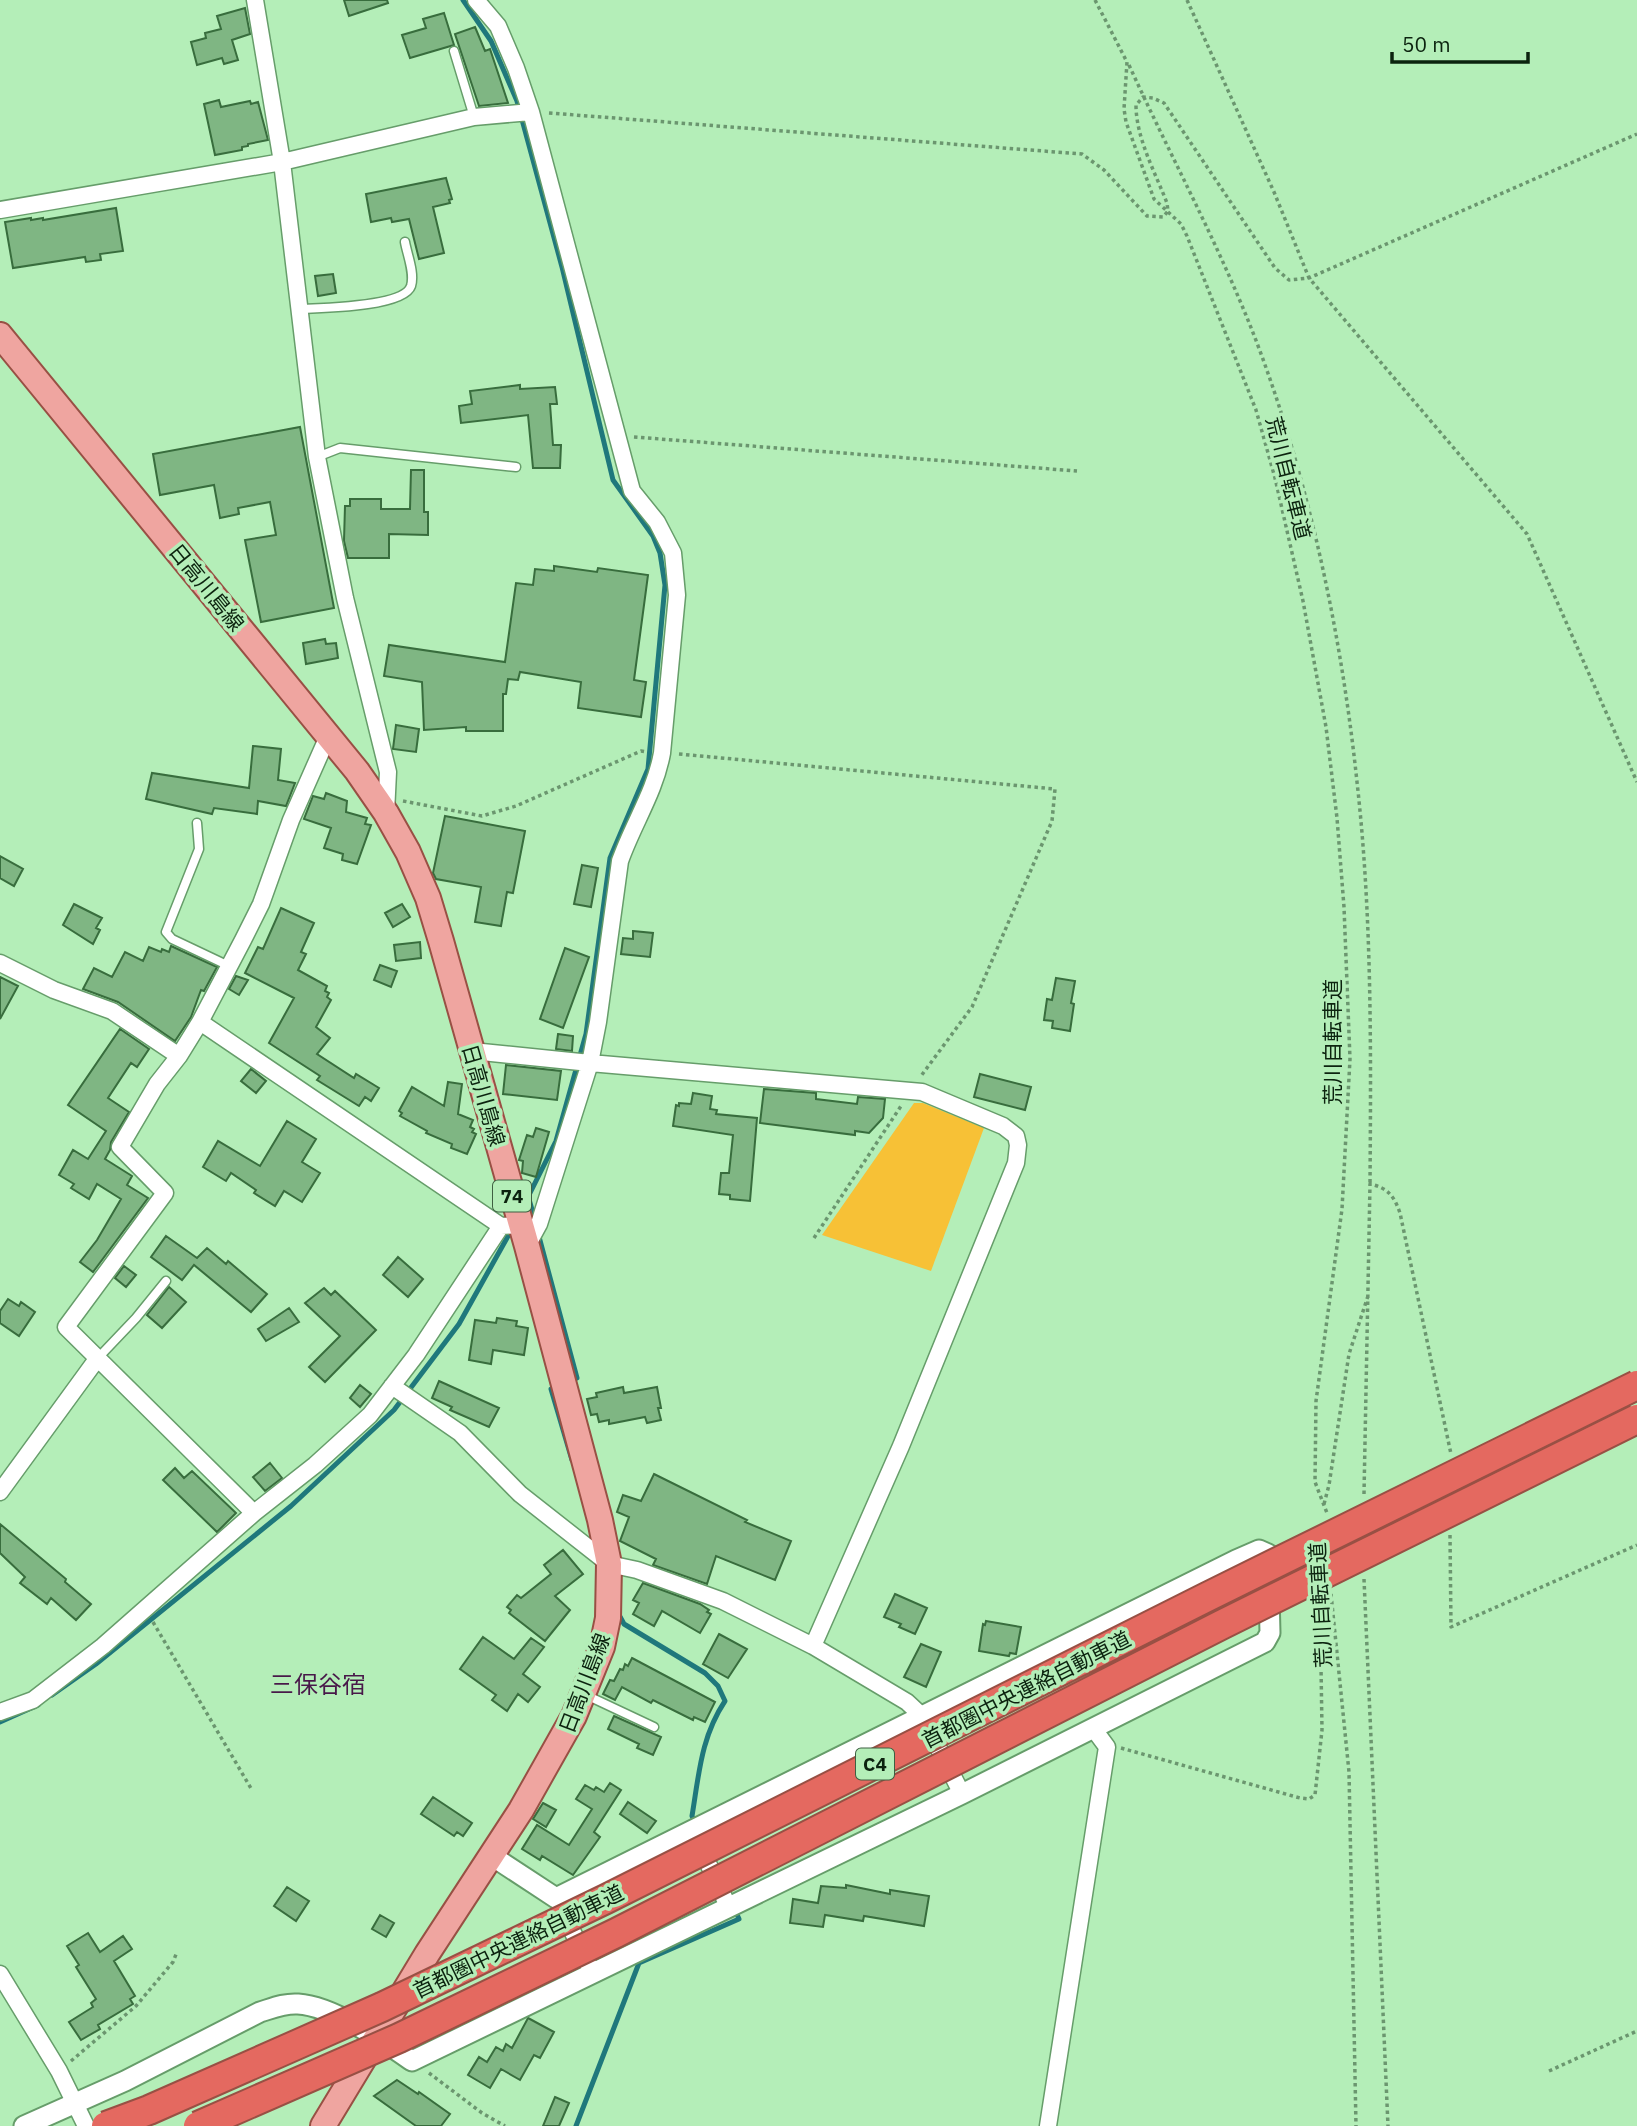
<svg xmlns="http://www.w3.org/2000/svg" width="1637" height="2126" font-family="'IBM Plex Sans','Noto Sans JP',sans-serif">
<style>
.green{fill:#f7c136}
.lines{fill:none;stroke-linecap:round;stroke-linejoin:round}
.stream{stroke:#1f787c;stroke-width:5}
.building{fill:#7fb683;stroke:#386d3d;stroke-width:2}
.service-casing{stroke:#669d6a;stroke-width:11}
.minor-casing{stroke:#669d6a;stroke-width:19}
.tertiary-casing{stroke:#669d6a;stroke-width:23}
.primary-casing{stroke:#985044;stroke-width:28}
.path{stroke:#6b966f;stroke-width:3.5;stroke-dasharray:3.5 3.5;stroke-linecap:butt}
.service{stroke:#fff;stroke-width:8}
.minor{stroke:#fff;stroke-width:16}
.tertiary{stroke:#fff;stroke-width:19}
.primary{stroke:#efa5a0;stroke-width:24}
.motorway-bridge-casing{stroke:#985044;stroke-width:32;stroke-linecap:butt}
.motorway-bridge{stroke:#e46960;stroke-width:28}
.labels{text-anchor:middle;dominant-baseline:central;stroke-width:7;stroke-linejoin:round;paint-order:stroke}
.shield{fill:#b4eeb8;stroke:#3e6042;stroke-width:2}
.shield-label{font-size:19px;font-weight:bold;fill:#0c230f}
.street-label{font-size:21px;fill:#0c230f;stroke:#b4eeb8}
.quarter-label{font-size:24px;fill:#481849;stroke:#b4eeb8}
</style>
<rect width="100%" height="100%" fill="#b4eeb8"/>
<path class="green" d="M914 1103H923L984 1128 931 1271 822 1235Z"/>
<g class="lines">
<path class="stream" d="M463 0 491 41 517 101 562 267 613 480 653 536 660 553 665 585 648 769 610 858 586 1034 556 1141 524 1205
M528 1196 535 1220
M538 1233 577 1378 570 1381
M558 1386 551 1389 572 1460
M618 1613 624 1624 705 1673 718 1686 725 1701C701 1737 699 1774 692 1816L696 1825
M52 1695 96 1664 291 1506 394 1410 459 1324 512 1229
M0 1722 38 1705
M576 2126 639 1963 739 1919 735 1910"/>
</g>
<path class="building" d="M344 0H387L388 3 349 16Z
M245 8 250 34 232 40 238 60 224 64 222 58 197 65 191 42 206 38 205 33 221 29 217 16Z
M444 13 454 45 410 58 402 35 426 28 423 19Z
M475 27 485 51 490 49 508 103 479 106 455 34Z
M219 100 221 107 250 101 251 104 258 102 268 140 248 144V146L242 147V150L215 155 204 104Z
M446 178 452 199 449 200 450 203 433 207 444 253 419 259 409 219 392 222 391 218 371 222 366 194Z
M116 208 123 251 100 254 101 260 86 262 85 257 13 268 5 222 31 218V220L43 218V220Z
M333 274 336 293 318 296 315 276Z
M520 385V389L555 387 557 404H550L553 445H561L560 468H533L528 415 461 423 459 406 472 404 470 391Z
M300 427 334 608 261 622 245 540 276 535 270 502 238 508 239 514 220 518 214 485 160 495 153 454Z
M411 470H424V512H428V535L389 534V558H348L344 541 345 506H350V499H381V509H410Z
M554 566 597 572 598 568 648 575 634 680 646 682 641 717 578 708 581 682 520 672 518 680 508 679 506 694H503V731H466V727L424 730 422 682 384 676 389 645 505 662 516 583 533 585 535 569 554 571Z
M325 639 326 644 336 643 338 658 306 664 303 643Z
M396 725 419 729 416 752 393 749Z
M253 746 281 749 278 780 295 783 286 806 258 801 257 814 214 808 212 814 146 799 152 773 249 788Z
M326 793 347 801 346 812 367 818 365 824 371 825 357 864 342 860 343 854 324 848 331 828 304 819 313 796 324 799Z
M445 816 525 831 513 893 507 892 501 926 475 922 481 887 436 879 433 873Z
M0 856 23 869 14 886 0 878Z
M582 865 598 868 591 907 574 904Z
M74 904 102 918 96 928 100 930 93 944 63 925Z
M402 904 410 917 393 927 385 913Z
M281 908 314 923 301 952 306 954 298 970 327 986 325 991 329 993 327 997 331 1000 316 1027 330 1038 317 1054 354 1078 356 1074 379 1088 371 1101 365 1097 359 1106 317 1080 320 1076 269 1043 294 998 245 973 258 947 263 949Z
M633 931 653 933 650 957 621 954 623 938 633 939Z
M420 942 421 958 396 961 394 945Z
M171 946 217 967 204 991 201 990 191 1017 175 1041 118 1002 83 989 94 968 112 977 125 952 143 961 149 947 161 952 162 949 169 952Z
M565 948 589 957 563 1028 540 1019Z
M380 965 397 971 391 987 374 980Z
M236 976 248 980 239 995 229 989Z
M0 977 18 986 0 1019Z
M1056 978 1075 981 1071 1003 1074 1004 1070 1031 1052 1028 1053 1021 1044 1020 1047 999 1052 1000Z
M120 1029 149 1049 137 1067 131 1063 108 1098 129 1112 111 1142 110 1150 105 1159 132 1176 127 1185 148 1198 93 1272 80 1262 97 1240 121 1199 97 1184 89 1199 71 1188 74 1184 59 1175 73 1150 88 1159 106 1131 68 1105Z
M558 1034 573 1036 572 1051 556 1049Z
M506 1065 561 1071 557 1100 503 1094Z
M251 1069 266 1081 256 1093 241 1081Z
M980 1074 1031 1087 1025 1110 974 1097Z
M448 1082 462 1084 458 1114 473 1120 470 1127 474 1129 472 1132 476 1134 467 1154 451 1148 452 1144 426 1133 427 1131 400 1116 402 1113 399 1111 412 1087 444 1106Z
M764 1089 816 1093V1099L857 1104 858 1097 885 1099 883 1118 869 1133 855 1131V1135L760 1123Z
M693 1093 712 1096 710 1109 717 1110 716 1114 757 1118 750 1201 730 1199V1195L719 1194 721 1173H729L733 1135 673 1126 676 1105 679 1106V1103L691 1104Z
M287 1121 316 1139 302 1162 320 1173 302 1202 284 1191 275 1206 254 1193 256 1190 231 1173 226 1181 203 1167 218 1141 260 1166Z
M536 1128 549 1132 536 1177 522 1173 523 1161 519 1160 527 1135 533 1137Z
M166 1236 197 1258 207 1248 226 1264 228 1261 267 1294 251 1312 194 1265 182 1280 151 1257Z
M398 1257 423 1279 408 1297 383 1275Z
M124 1266 136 1275 126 1287 115 1278Z
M169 1287 186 1302 162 1328 147 1315Z
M324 1288 331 1295 335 1291 376 1330 325 1382 309 1367 340 1336 305 1303Z
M8 1299 19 1306 21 1302 35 1312 19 1336 0 1323V1311Z
M289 1308 299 1322 266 1341 258 1329Z
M497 1318 517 1321 516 1326 528 1328 524 1355 493 1350 491 1364 469 1360 475 1320 496 1323Z
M439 1381 499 1408 489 1427 450 1410 452 1407 432 1398Z
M360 1385 371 1394 360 1407 350 1398Z
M623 1387 624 1393 657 1387 661 1408H658L661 1420 647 1423 645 1417 609 1424V1420L599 1422 597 1414 591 1415 587 1399 597 1397 596 1393Z
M270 1463 282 1478 265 1491 253 1477Z
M175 1468 184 1478 192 1471 236 1513 217 1532 163 1480Z
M654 1474 747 1520 745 1522 791 1541 775 1580 716 1556 707 1584 653 1565 656 1559 620 1541 629 1517 617 1512 623 1495 641 1501Z
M0 1524 66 1579 65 1582 91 1604 76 1620 51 1598 47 1604 20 1583 25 1577 0 1553Z
M563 1550 583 1574 555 1596 570 1610 545 1641 509 1613 511 1610 507 1607 517 1595 521 1598 551 1574 544 1565Z
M643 1583 700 1604 709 1610 707 1612 711 1614 700 1633 662 1611 654 1626 633 1614 639 1603 633 1600Z
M895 1594 927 1608 915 1634 899 1627 901 1624 884 1617Z
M986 1621 1021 1627 1016 1654 1010 1653 1009 1656 979 1651 983 1624 985 1625Z
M719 1634 747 1649 728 1678 703 1664Z
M483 1637 514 1659 531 1638 544 1647 523 1674 540 1687 528 1702 518 1694 507 1711 492 1700 496 1695 460 1669Z
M921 1644 941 1652 926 1687 904 1677Z
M632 1658 715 1702 705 1722 694 1717 693 1720 653 1700 651 1703 622 1687 615 1700 603 1694 610 1680 614 1681 620 1669 623 1670 625 1664 628 1666Z
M614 1716 661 1737 653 1755 637 1748 639 1744 608 1729Z
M610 1783 621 1790 594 1832 600 1837 573 1875 542 1856 540 1860 522 1849 537 1825 569 1845 592 1809 576 1799 585 1785 594 1790 596 1787 604 1792Z
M433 1797 472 1823 463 1836 457 1832 454 1836 421 1814Z
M628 1802 656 1821 647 1833 620 1814Z
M543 1803 556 1810 546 1827 533 1819Z
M846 1885 890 1894V1890L929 1896 924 1926 864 1916 863 1921 825 1915 823 1927 790 1923 793 1899 818 1903 821 1886 846 1888Z
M287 1887 309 1901 296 1921 274 1906Z
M380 1915 394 1923 386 1937 372 1929Z
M88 1933 100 1952 123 1936 132 1949 114 1961 135 1996 130 1999 133 2004 98 2025 100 2029 81 2040 69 2022 93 2007 91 2003 96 1999 76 1967 79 1965 67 1946Z
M528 2018 554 2032 540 2058 534 2055 520 2080 501 2069 490 2088 468 2075 479 2057 487 2062 496 2047 503 2051 506 2044 512 2048Z
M397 2080 418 2094 419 2092 450 2114 441 2126H416L374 2096Z
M555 2097 569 2103 559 2126H543Z"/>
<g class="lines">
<defs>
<path id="service" d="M454 51 474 117
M300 309C321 308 404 307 411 286 415 273 407 254 405 242
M317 457 340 448 516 467
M197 823 199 849 166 932 172 939 229 966
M97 1359 136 1318 166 1281
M586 1695 654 1727"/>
<path id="minor" d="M255 0 282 162 317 457 345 598 388 772 386 813
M476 0 498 26 516 68 531 112 632 491 657 522 673 553 677 595 662 753C655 792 633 824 620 861L598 1022 590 1063 539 1224 527 1246
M0 210 282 162 474 117 531 112
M0 963 54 990 112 1011 179 1056
M200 1022 501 1226
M472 1051 590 1063 922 1092 1003 1126 1016 1136 1018 1145 1016 1163 901 1446 813 1646
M392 1386 460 1433 520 1494 609 1564 637 1570 723 1601 813 1646 907 1702 922 1716 962 1794
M0 1492 97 1359
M254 1513 66 1327 165 1193 120 1147 157 1084 179 1056 200 1022 243 940 261 904 291 820 329 734
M0 1712 33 1700 103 1646 254 1513 315 1465 370 1415 416 1355 501 1226 521 1225
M699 1844 728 1906
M563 1912 592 1972
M0 1974 59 2071 86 2126
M1048 2126 1107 1747 1093 1728"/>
<path id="tertiary" d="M24 2126 125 2081 260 2012C273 2008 285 2003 298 2004 333 2006 383 2041 412 2061L962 1794 1265 1642 1270 1633 1268 1554 1259 1550 1236 1560 556 1898 492 1856"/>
<path id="primary" d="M0 335 357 771 386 813 408 852 428 898 441 941 527 1246 600 1520 609 1564 608 1618 602 1647 574 1716 521 1810 427 1954 323 2126"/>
</defs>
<use href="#service" class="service-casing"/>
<use href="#minor" class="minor-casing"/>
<use href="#tertiary" class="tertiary-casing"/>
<use href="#primary" class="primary-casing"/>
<path class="path" d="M1095 0 1127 62 1124 109 1126 122 1154 199 1181 224 1187 236 1256 410 1275 478 1303 601 1326 727 1337 818 1344 907 1350 1059 1342 1209 1316 1401 1315 1482 1327 1513
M1187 0 1274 192 1309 278 1527 534 1637 782
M1129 65C1174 164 1227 259 1264 362 1312 496 1342 640 1357 782 1372 915 1371 1050 1370 1184
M549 113 1082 154 1104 170 1147 216 1163 217 1168 211 1167 203C1155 172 1136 138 1136 105L1143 97 1153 98 1164 103 1275 268 1289 280 1309 278 1637 134
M634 437 1077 471
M679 754 1055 789 1052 821 972 1007 921 1076
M403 801 482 816 516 806 641 751 647 752
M814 1238 901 1106
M1364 1494 1370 1184C1388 1188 1394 1196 1400 1213L1451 1454
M1324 1504 1329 1485 1349 1354 1368 1296
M1450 1535 1451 1627 1637 1545
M1364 1579 1388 2126
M1331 1594 1349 1772 1356 2126
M153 1622 252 1790
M1121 1748 1300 1798 1309 1799 1315 1795 1322 1730 1320 1602
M71 2061 136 2006 173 1962 177 1952
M1549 2071 1637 2031
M429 2073 482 2113 505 2126"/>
<use href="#service" class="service"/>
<use href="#minor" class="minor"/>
<use href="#tertiary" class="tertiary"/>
<use href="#primary" class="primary"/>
<defs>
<path id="motorway-bridge" d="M106 2126 149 2110 382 2007 606 1899 1207 1597 1637 1385
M198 2126 399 2038 616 1933 1221 1625 1637 1419"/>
</defs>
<use href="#motorway-bridge" class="motorway-bridge-casing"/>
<use href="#motorway-bridge" class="motorway-bridge"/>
</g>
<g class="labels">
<g class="shield">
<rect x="493" y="1180.5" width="38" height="31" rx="5"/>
<rect x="856" y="1748.5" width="38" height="31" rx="5"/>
</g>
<g class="shield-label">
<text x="512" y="1196">74</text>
<text x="875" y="1764">C4</text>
</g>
<g class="street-label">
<text transform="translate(1289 478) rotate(76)">荒川自転車道</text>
<text transform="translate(207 587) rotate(51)">日高川島線</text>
<text transform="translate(1332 1042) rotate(-90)">荒川自転車道</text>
<text transform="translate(484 1095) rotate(74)">日高川島線</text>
<text transform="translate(1320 1605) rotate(-93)">荒川自転車道</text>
<text transform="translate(584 1683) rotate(-69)">日高川島線</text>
<text transform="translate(1026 1689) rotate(-27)">首都圏中央連絡自動車道</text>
<text transform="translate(518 1941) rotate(-26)">首都圏中央連絡自動車道</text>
</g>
<g class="quarter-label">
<text x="318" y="1684">三保谷宿</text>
</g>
</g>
<path d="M1392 52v10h136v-10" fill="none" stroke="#0c230f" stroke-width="3.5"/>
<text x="1402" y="52" font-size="21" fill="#0c230f" stroke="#b4eeb8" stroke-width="5" paint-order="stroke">50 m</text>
</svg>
